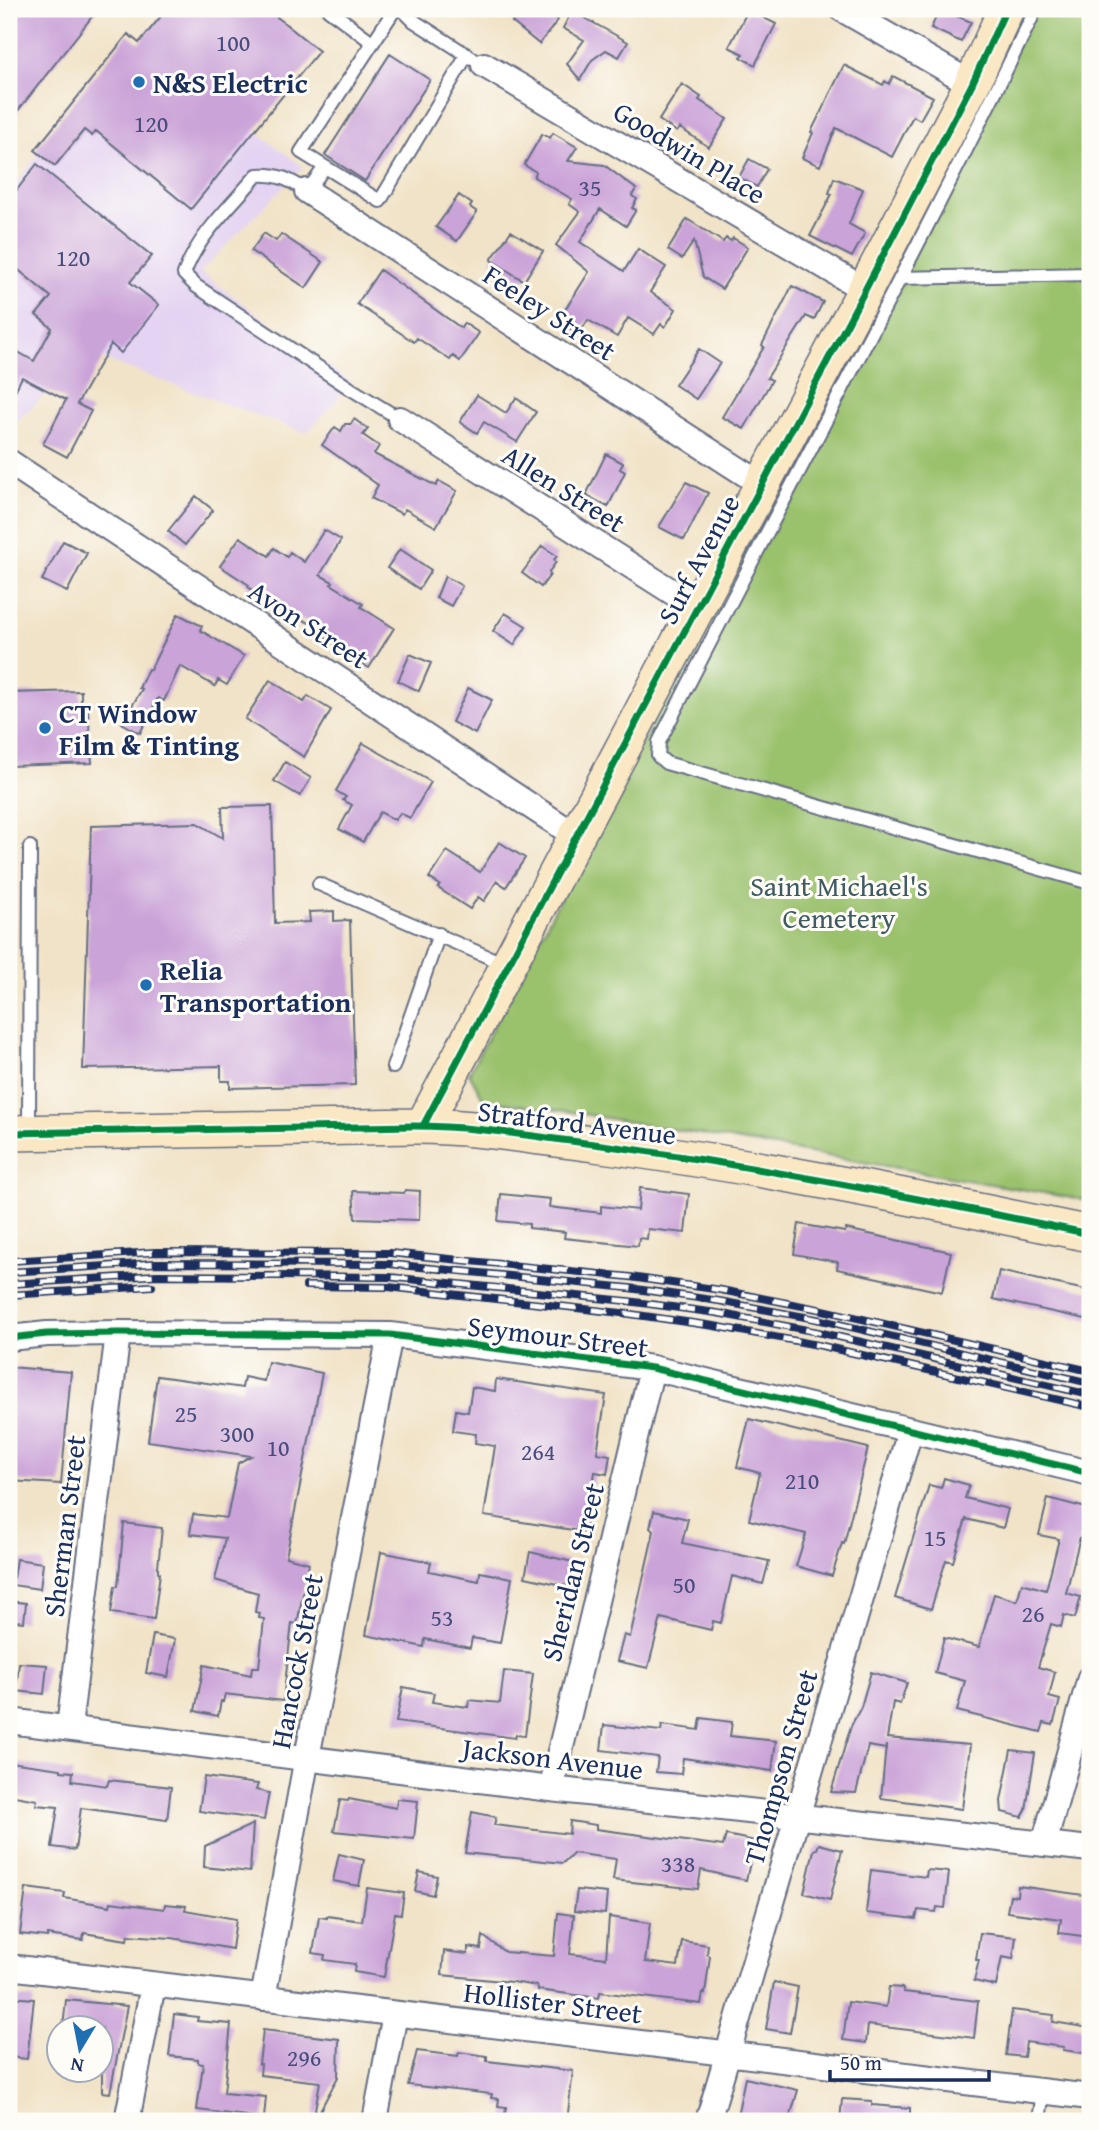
<svg xmlns="http://www.w3.org/2000/svg" width="1099" height="2130" font-family="'Gentium Book Plus',serif">
<style>
.built{fill:#e4d3f2}
.green{fill:#9ac16c;stroke:#5a7865;stroke-width:2}
.building{fill:#caa3d8}
.lines{fill:none;stroke-linecap:round;stroke-linejoin:round}
.lane-casing{stroke:#666e83;stroke-width:16}
.street-casing{stroke:#666e83;stroke-width:28}
.secondary-casing{stroke:#666e83;stroke-width:38}
.lane{stroke:#fff;stroke-width:12}
.street{stroke:#fff;stroke-width:24}
.secondary{stroke:#fae7c3;stroke-width:35}
.rail-casing{stroke:#1b2f5e;stroke-width:8}
.rail{stroke:#fdfcf7;stroke-width:5;stroke-dasharray:16;stroke-linecap:butt}
.cycleway-casing{stroke:#fdfcf7;stroke-width:11}
.cycleway{stroke:#00873e;stroke-width:7}
.poi-dot{fill:#1f6fb2;stroke:#fdfcf7;stroke-width:2.5}
.labels{text-anchor:middle;dominant-baseline:central;stroke-width:6;stroke-linejoin:round;paint-order:stroke}
.number-label{font-size:24px;fill:#474c7c}
.poi-label{font-size:28px;font-weight:bold;fill:#1b2f5e;stroke:#fdfcf7;text-anchor:start}
.street-label{font-size:28px;fill:#1b2f5e;stroke:#fdfcf7}
.park-label{font-size:28px;fill:#415b62;stroke:#fdfcf7}
</style>
<rect width="100%" height="100%" fill="#fdfcf7"/>
<filter id="ink" filterUnits="userSpaceOnUse"><feTurbulence type="fractalNoise" baseFrequency=".0143" numOctaves="2"/><feDisplacementMap in="SourceGraphic" scale="14" xChannelSelector="R" yChannelSelector="G"/><feConvolveMatrix kernelMatrix="1 2 1 2 8 2 1 2 1" color-interpolation-filters="sRGB"/></filter>
<filter id="wash" filterUnits="userSpaceOnUse"><feTurbulence type="fractalNoise" baseFrequency=".00686" numOctaves="4" result="noise"/><feDisplacementMap in="SourceGraphic" scale="28" xChannelSelector="R" yChannelSelector="G"/><feGaussianBlur stdDeviation="1.57" result="paint"/><feColorMatrix in="noise" values="0 0 0 0 0 0 0 0 0 0 0 0 0 0 0 0 0 1.4 0 .05"/><feComposite in="paint" operator="in"/></filter>
<g filter="url(#wash)">
<rect width="100%" height="100%" fill="#f1e3c7"/>
<path class="built" d="M127 34 303 167 200 272 352 383 306 433 89 354 9 428V193Z"/>
<path class="green" d="M1024 9H1090V1201L571 1112 484 1100 469 1073 916 219 991 85Z"/>
<g id="blocks">
<path class="building" d="M9 9H98L9 122Z
M167 9H267L319 51 191 209 96 131 92 136 84 130 55 166 35 150 128 34 139 43Z
M522 9H544L558 20 539 44 512 22Z
M940 9 971 22 961 42 931 28Z
M748 10 776 24 755 65 741 57 743 54 729 47Z
M572 11 628 42 619 57 606 50 592 60 580 80 567 64 584 40 563 28Z
M390 54 430 80 365 181 325 155Z
M844 65 883 85 885 81 889 84 893 76 933 97 920 120 913 116 892 157 836 128 820 166 802 158 813 133 811 132Z
M682 84 701 97 699 100 727 119 709 147 680 128 677 132 659 120Z
M553 133 577 147 568 161 604 165 636 189 632 196 637 199 632 208 636 210 626 226 600 209 580 242 624 271 638 249 666 267 650 292 676 309 665 327 661 324 654 334 628 318 617 337 588 320 579 334 558 321 589 272 556 245 580 212 569 204 572 199 534 177 536 172 524 165 542 134 550 138Z
M749 159 767 169 757 187 739 177Z
M37 164 152 256 130 282 159 305 121 353 111 344 77 404 91 411 67 457 43 444 66 400 22 377 9 403V347L34 361 52 328 36 315 51 297 9 262V200Z
M834 178 863 189 849 224 865 233 852 257 810 236 832 194 829 193Z
M459 195 472 204 470 207 477 212 457 241 436 227Z
M687 219 723 242 726 238 731 241 733 238 748 247 722 289 703 277 694 241 682 259 668 250Z
M511 231 543 251 524 281 491 260Z
M264 233 276 241 281 234 323 262 306 288 251 251Z
M380 270 461 328 464 323 479 333 460 361 453 356 450 360 417 338 414 342 357 304Z
M792 286 823 302 814 320 806 316 767 378 772 380 744 429 722 417 764 347 762 345Z
M699 349 720 363 696 399 675 385Z
M477 395 506 413 516 398 536 412 517 442 484 422 477 433 460 422Z
M354 419 368 429 363 435 379 446 374 454 436 486 439 481 457 491 436 527 405 509 402 514 371 498 378 485 322 445 335 427 341 431 345 424H351Z
M606 454 623 463 620 469 625 472 608 507 586 495Z
M686 482 708 493 684 540 659 527Z
M196 496 213 510 185 545 168 531Z
M324 530 341 540 320 575 333 582 331 584 363 604 361 607 394 628 369 668 352 658 353 655 319 634 322 630 265 599 248 587 249 585 220 566 240 537 269 556 274 548 287 557 290 552 304 562Z
M63 541 87 553 67 592 42 580Z
M542 546 557 556 554 560 556 562 549 572 550 575 541 587 522 573Z
M400 549 431 570 419 589 387 568Z
M445 576 462 586 451 606 436 598Z
M505 613 526 626 514 645 493 631Z
M178 614 202 626 200 630 244 656 227 685 218 680 215 686 180 666 164 701 158 698 140 733 122 723 142 689 139 688 148 669 150 670Z
M410 654 431 663 419 691 398 681Z
M270 680 304 702 308 696 331 710 304 757 245 719Z
M468 688 492 700 475 734 452 722Z
M81 691V710H88L92 763 9 766V693Z
M363 743 431 782 410 818 400 813 395 820 380 812 363 842 339 829 352 805 343 800 346 797 336 791Z
M285 762 311 778 300 796 274 781Z
M272 806 275 923 310 922 309 912 334 911V921L350 920 355 1085 230 1088V1081H221V1066L83 1069 91 826 197 823 223 838 222 807Z
M499 842 525 858 506 887 497 881 484 901 478 897 470 909 438 888 440 885 429 878 447 851 480 872Z
M640 1188 689 1194 685 1233 648 1229 647 1239 639 1238 638 1246 564 1238 565 1232 529 1228V1224L498 1221 501 1194 550 1199 549 1207 601 1213V1206L638 1210Z
M405 1190 420 1191 419 1220 355 1218 353 1191 404 1193Z
M799 1224 845 1232 846 1229 951 1252 942 1292 837 1269 838 1262 794 1254Z
M999 1271 1090 1291V1320L993 1299Z
M268 1362 322 1373 286 1557 309 1563 297 1624 292 1623 283 1701 225 1694 223 1702 221 1701 218 1716 195 1711 204 1665 251 1675 252 1667H259L264 1619 259 1618 260 1613 255 1612 258 1593 215 1580 225 1538 190 1534 193 1514 227 1518 238 1463 251 1456 148 1441 157 1376 242 1388 244 1377 264 1381Z
M9 1367 71 1372 61 1484 9 1481Z
M496 1379 606 1395 597 1453 610 1455 607 1474 595 1472 586 1532 484 1516 495 1446 475 1443 476 1434 453 1431 456 1410 468 1412 472 1387 495 1391Z
M749 1419 868 1448 844 1544 842 1543 832 1576 796 1566 806 1534 749 1520 760 1473 737 1467Z
M944 1478 969 1485 965 1498 1008 1509 1003 1528 966 1519 953 1562 946 1560 931 1609 895 1598 929 1485 941 1488Z
M1048 1498 1090 1509V1540L1080 1537 1066 1593 1081 1597 1075 1618 1064 1615 1061 1627 1051 1624 1038 1667 1055 1672 1049 1697 1060 1700 1053 1725 1044 1723 1041 1732 957 1711 965 1681 935 1673 944 1638 979 1647 994 1594 1017 1601 1022 1583 1046 1590 1059 1539 1039 1535Z
M654 1511 688 1519 682 1543 769 1561 763 1584 732 1576 721 1623 713 1621 711 1630 661 1618 648 1668 617 1661 624 1635 630 1637 654 1531 650 1528Z
M124 1523 162 1528 158 1567V1572L160 1573 154 1619 111 1613 115 1586H118Z
M381 1552 431 1562 429 1571 479 1581 480 1572 512 1578 500 1643 472 1638 470 1648 425 1639 424 1647 366 1635Z
M530 1552 573 1562 567 1586 525 1577Z
M16 1559 43 1563 40 1589 12 1585Z
M9 1601 26 1603 24 1622 9 1620Z
M153 1635 175 1639 168 1677 146 1673Z
M19 1663 47 1665 44 1694 16 1691Z
M504 1671 533 1674 525 1736 516 1735 515 1738 396 1722 403 1687 434 1693 432 1702 468 1707 469 1700 500 1703Z
M871 1672 907 1683 900 1704 893 1702 887 1738 970 1745 962 1809 881 1798 886 1745V1749L868 1746 856 1793 831 1792 851 1726 861 1707Z
M701 1718 732 1722 730 1736 776 1741 772 1771 683 1758 681 1774 656 1772 658 1757 601 1750 604 1725 661 1731 662 1725 699 1730Z
M1011 1750 1035 1753 1026 1810 1022 1817 1002 1812 1001 1801Z
M9 1762 61 1769V1771L73 1772 72 1781 107 1786 109 1780 171 1787 167 1820 81 1808 75 1850 52 1847 58 1807 36 1805 37 1800 9 1795Z
M204 1777 258 1784 256 1790 269 1793 264 1820 199 1811Z
M349 1799 396 1808 397 1799 418 1801 414 1839 334 1831 340 1800 348 1801Z
M472 1812 496 1817 494 1825 569 1834 570 1821 596 1825V1829L723 1846 726 1835 755 1841 746 1880 701 1870 698 1889 613 1880 616 1859 573 1853 563 1863 465 1853Z
M253 1824 250 1872 204 1867 205 1846Z
M819 1844 842 1850 830 1900 804 1893 814 1850 817 1849Z
M339 1854 364 1860 359 1886 333 1881Z
M871 1870 926 1877 927 1870 949 1872 945 1908 937 1907 936 1912 918 1910 916 1919 866 1913Z
M419 1872 437 1876 433 1895 415 1891Z
M1018 1886 1084 1895 1083 1899 1090 1900V1937L1059 1933 1061 1919 1007 1912 1010 1895 1017 1896Z
M26 1888 65 1893 64 1898 110 1906 111 1902 164 1909 165 1904 186 1906 185 1910 236 1919 232 1949 172 1938 128 1935 127 1940 84 1933 83 1940 47 1935V1937L20 1934Z
M367 1888 404 1893 401 1914 395 1913 384 1977 354 1972 355 1964 324 1960 325 1955 313 1953 319 1917 327 1918V1916L362 1921Z
M577 1890 607 1893 605 1914 574 1911Z
M558 1913 574 1915 570 1954 606 1958 609 1917 650 1923 645 1962 678 1966 682 1941 708 1945 707 1954 710 1956 705 1994 703 1993 701 2004 600 1992 599 1998 538 1990 537 1986 512 1982 442 1975 444 1951 468 1954V1947L481 1949 483 1936 505 1952 554 1956Z
M980 1933 1016 1937 1013 1959 1002 1957 996 1986 974 1981 979 1960H976Z
M774 1982 798 1987 790 2033 766 2029Z
M889 1987 902 1988 904 1992 978 2001 974 2038 868 2025 866 2043 843 2040 848 2002 886 2007Z
M9 1997 34 1999 27 2059 9 2057Z
M66 2000 127 2006 110 2093 102 2092V2028H63Z
M1012 2010 1054 2015 1053 2022 1090 2028V2054L1063 2050 1064 2047 1026 2042 1024 2057 1006 2055Z
M174 2014 198 2017 197 2021 231 2024 224 2093 266 2097 264 2118 197 2110 203 2064 198 2063V2059L169 2056Z
M263 2030 339 2039 338 2077 317 2116 314 2115 320 2082 260 2075 261 2064H259Z
M417 2051 458 2056 459 2052 487 2056V2061L573 2071 567 2121H504L506 2107 498 2106 499 2099 491 2098 492 2094 408 2085Z
M745 2078 798 2090 789 2121H736Z
M842 2099 872 2101V2105L910 2108V2121H840Z"/>
</g>
</g>
<g filter="url(#ink)">
<use href="#blocks" fill-opacity="0" stroke="#666e83" stroke-width="2"/>
<g class="lines">
<defs>
<path id="lane" d="M328 9 372 42
M395 9 301 152 380 201 467 55
M402 9 414 21 472 58
M1036 9C916 256 783 497 659 742L658 756 666 763 1090 883
M325 167 307 191C290 180 277 173 257 175 231 206 198 235 184 274L196 286 351 389 400 419
M900 278 1090 274
M319 884 507 965
M393 1067 439 934
M29 1130 30 847
M1039 2121 1043 2091"/>
<path id="street" d="M842 9 972 84
M484 65 865 290
M307 191 761 484
M400 419 696 607
M9 462 576 836
M9 1338 47 1334 118 1333 390 1335 652 1368 1090 1473
M9 1721 551 1789 1090 1849
M69 1727 118 1333
M551 1789 652 1368
M1044 1844 1090 1678
M9 1967 1090 2097
M263 1998 307 1757 390 1335
M127 2121 153 1985
M375 2121 395 2014
M708 2121 910 1431"/>
<path id="secondary" d="M423 1126 865 290 972 84 1006 9
M9 1133 415 1126C475 1126 535 1137 594 1144 761 1166 926 1200 1090 1234"/>
</defs>
<use href="#lane" class="lane-casing"/>
<use href="#street" class="street-casing"/>
<use href="#secondary" class="secondary-casing"/>
<use href="#lane" class="lane"/>
<use href="#street" class="street"/>
<use href="#secondary" class="secondary"/>
<defs>
<path id="rail" d="M9 1261 156 1252 390 1253 630 1277 721 1290 823 1310 1090 1371
M9 1272 156 1263 390 1264 629 1288 719 1301 821 1320 1090 1383
M9 1284 157 1275 389 1277 627 1301 717 1313 818 1332 1090 1395
M306 1286 388 1287 630 1314 714 1326 818 1345 1090 1407
M9 1295 152 1286"/>
</defs>
<use href="#rail" class="rail-casing"/>
<use href="#rail" class="rail"/>
<defs>
<path id="cycleway" d="M423 1126 865 290 972 84 1006 9
M9 1133 415 1126C475 1126 535 1137 594 1144 761 1166 926 1200 1090 1234
M9 1338 47 1334 118 1333 390 1335 652 1368 1090 1473"/>
</defs>
<use href="#cycleway" class="cycleway-casing"/>
<use href="#cycleway" class="cycleway"/>
</g>
</g>
<g class="poi-dot">
<circle cx="139" cy="82" r="7"/>
<circle cx="45" cy="728" r="7"/>
<circle cx="146" cy="985" r="7"/>
</g>
<g class="labels">
<g class="number-label">
<text x="233" y="42">100</text>
<text x="151" y="123">120</text>
<text x="590" y="187">35</text>
<text x="73" y="257">120</text>
<text x="186" y="1413">25</text>
<text x="237" y="1433">300</text>
<text x="278" y="1447">10</text>
<text x="538" y="1451">264</text>
<text x="802" y="1480">210</text>
<text x="935" y="1537">15</text>
<text x="684" y="1584">50</text>
<text x="1033" y="1613">26</text>
<text x="442" y="1617">53</text>
<text x="678" y="1863">338</text>
<text x="304" y="2057">296</text>
</g>
<g class="poi-label">
<text x="153" y="82">N&amp;S Electric</text>
<text x="59" y="712">CT Window<tspan x="59" dy="32">Film &amp; Tinting</tspan></text>
<text x="160" y="969">Relia<tspan x="160" dy="32">Transportation</tspan></text>
</g>
<g class="street-label">
<text transform="translate(690 152) rotate(31)">Goodwin Place</text>
<text transform="translate(550 312) rotate(33)">Feeley Street</text>
<text transform="translate(564 488) rotate(32)">Allen Street</text>
<text transform="translate(698 559) rotate(-62)">Surf Avenue</text>
<text transform="translate(309 624) rotate(33)">Avon Street</text>
<text transform="translate(577 1122) rotate(7)">Stratford Avenue</text>
<text transform="translate(558 1336) rotate(7)">Seymour Street</text>
<text transform="translate(64 1526) rotate(-83)">Sherman Street</text>
<text transform="translate(572 1572) rotate(-76)">Sheridan Street</text>
<text transform="translate(296 1661) rotate(-79)">Hancock Street</text>
<text transform="translate(553 1758) rotate(7)">Jackson Avenue</text>
<text transform="translate(780 1767) rotate(-74)">Thompson Street</text>
<text transform="translate(553 2002) rotate(7)">Hollister Street</text>
</g>
<g class="park-label">
<text x="839" y="885">Saint Michael's<tspan x="839" dy="32">Cemetery</tspan></text>
</g>
</g>
<rect width="1099" height="2130" fill="none" stroke="#fdfcf7" stroke-width="35"/>
<g transform="translate(80 2049) rotate(190)"><circle r="33" fill="#fdfcf7" stroke="#a3aaba" stroke-width="2"/>
<path d="M0-5L12 26L0 18L-12 26Z" fill="#1f6fb2"/>
<text y="-10" font-size="19" font-weight="bold" text-anchor="middle" fill="#1b2f5e">N</text>
</g>
<path d="M830 2070v10h159v-10" fill="none" stroke="#1b2f5e" stroke-width="3.5"/>
<text x="840" y="2070" font-size="21" fill="#1b2f5e" stroke="#fdfcf7" stroke-width="5" paint-order="stroke">50 m</text>
</svg>
